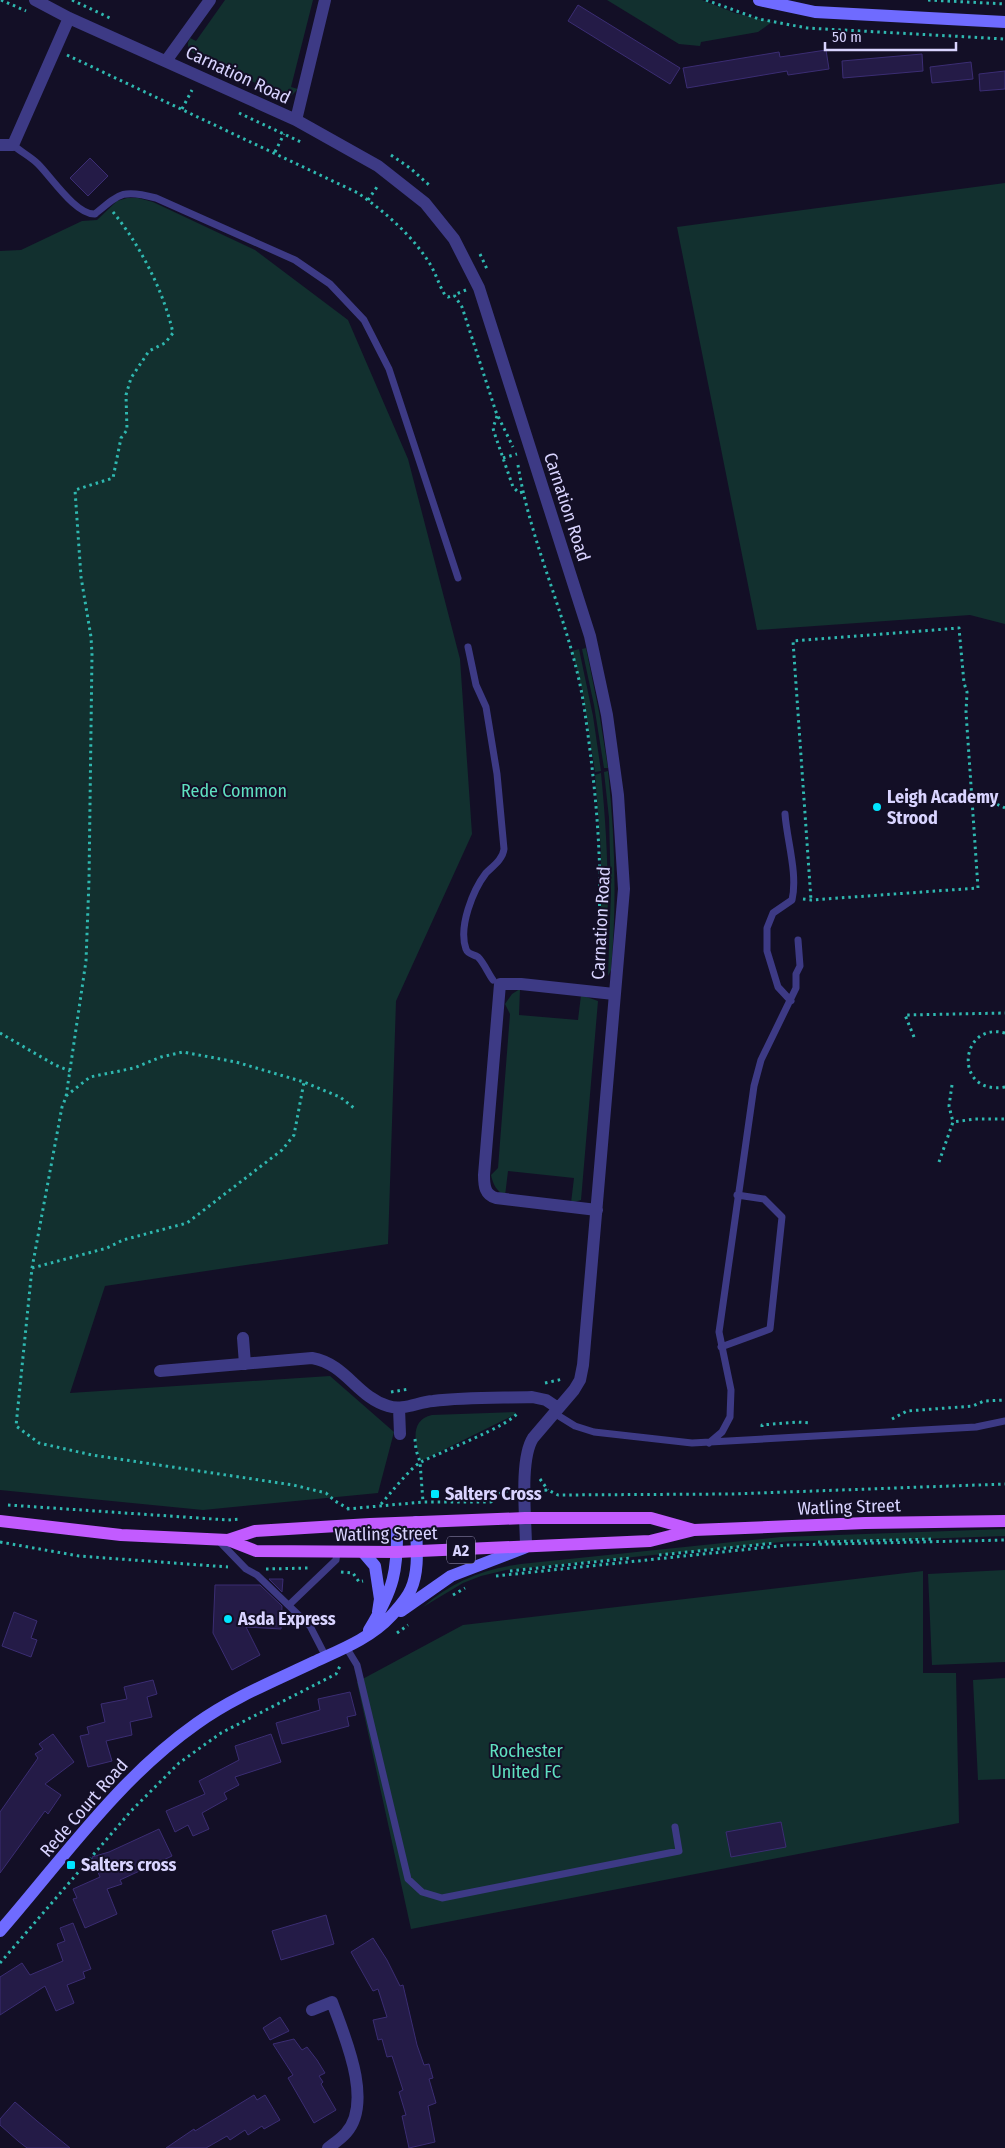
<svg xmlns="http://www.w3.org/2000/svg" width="1005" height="2148" font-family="'Fira Sans Condensed',sans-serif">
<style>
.green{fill:#12302f}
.building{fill:#241b47;stroke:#3b2d73}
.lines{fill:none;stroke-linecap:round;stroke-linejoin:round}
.path{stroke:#2fb8b0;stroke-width:3;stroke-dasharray:2.5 4;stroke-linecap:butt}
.lane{stroke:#3d3a85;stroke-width:7}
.street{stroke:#3d3a85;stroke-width:12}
.secondary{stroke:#6f6bff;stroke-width:12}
.primary{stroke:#c25bff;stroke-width:12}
.poi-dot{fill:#00e5ff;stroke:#130f26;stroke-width:2}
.labels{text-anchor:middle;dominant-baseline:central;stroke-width:4;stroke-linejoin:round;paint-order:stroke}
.shield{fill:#130f26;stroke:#9e99be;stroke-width:1}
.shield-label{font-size:16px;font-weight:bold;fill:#d9d4ff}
.street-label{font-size:18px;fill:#d9d4ff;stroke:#130f26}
.park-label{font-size:18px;fill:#5fe0c0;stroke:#130f26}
.poi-label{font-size:18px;font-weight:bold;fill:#d9d4ff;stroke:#130f26;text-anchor:start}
</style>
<rect width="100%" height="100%" fill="#130f26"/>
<path class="green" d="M225 0H313L291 87 298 89 288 99 188 50V43L190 38 196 41Z
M607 0H702L735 13 772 22 758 32 701 42 700 46 679 44Z
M1005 183V624L970 615 757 630 677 227Z
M127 198H138L153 202 255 250 348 320 408 459 460 659 472 834 396 1001 388 1244 105 1286 70 1393 330 1376 394 1432 378 1493 203 1510 0 1490V251L21 250 82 221 97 220 117 201Z
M586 648 599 712 608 768H604L594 705 582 649Z
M579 649 593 716 601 771 595 772 582 690 572 651Z
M608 771C615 837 617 903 611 970L608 976 611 892 609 818 604 772Z
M601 773C607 834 610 893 606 954L601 931V851L595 775Z
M520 989 519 1015 578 1020 581 995 598 1001 581 1200 571 1203 574 1178 508 1171 505 1196C497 1191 493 1185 491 1175L498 1168 510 1014 505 1004 512 994Z
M515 1412 514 1415 421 1461C415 1444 409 1420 432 1415Z
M1005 1529V1536L890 1540 791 1541 506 1570 481 1576 463 1583 423 1607C451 1582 483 1569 521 1564L781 1537Z
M1005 1570V1662L932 1665 928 1574Z
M923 1571V1673H956L959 1823 411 1929 357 1682 463 1625Z
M1005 1678V1779L978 1780 973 1680Z"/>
<path class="building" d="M578 5 680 68 670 84 568 21Z
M826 50 829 69 788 75 787 71 687 88 683 68 779 52 780 57Z
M922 54 923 71 843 78 842 61Z
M971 62 973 79 932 83 930 67Z
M1005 71V89L980 91 979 74Z
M90 158 108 176 88 196 70 178Z
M269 1579H283L282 1592Z
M215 1585H260L282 1606 281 1629 246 1627 260 1655 232 1670 213 1633Z
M14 1612 37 1621 31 1638 37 1640 31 1657 2 1646Z
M153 1680 157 1694 147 1697 152 1717 130 1722 132 1735 106 1741 112 1761 88 1767 80 1736 89 1734 87 1727 105 1722 101 1704 127 1699 124 1687Z
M350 1692 356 1715 347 1717 349 1726 282 1744 276 1723 320 1710 318 1699Z
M53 1734 74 1762 45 1784 61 1795 48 1814 45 1811 0 1873V1812L38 1758 35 1754 43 1749 39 1744Z
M271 1734 281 1762 235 1777 239 1785 224 1793 227 1799 202 1813 209 1829 193 1836 188 1825 175 1832 166 1811 205 1794 199 1781 239 1760 235 1746Z
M781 1822 786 1847 731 1857 726 1832Z
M159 1829 172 1856 120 1880 122 1884 107 1889 117 1914 85 1928 73 1899 77 1898 73 1889 100 1877 92 1857 109 1852Z
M326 1915 334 1944 281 1960 272 1931Z
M73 1923 91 1969 83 1972 85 1978 67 1985 74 2003 56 2011 45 1986 0 2015V1977L22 1963 30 1975 63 1961 57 1944 65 1941 60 1928Z
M373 1938 387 1960 400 1986 403 1985 417 2045 424 2065 429 2064 433 2078 429 2079 436 2103 428 2106 435 2142 409 2148 402 2116 406 2115 399 2092 403 2090 392 2056 387 2057 382 2039 378 2040 373 2020 387 2017 378 1989 373 1991 351 1952Z
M280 2017 289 2031 270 2040 263 2028Z
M294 2039 302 2050 307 2047 317 2060 325 2073 319 2076 323 2082 321 2084 336 2110 314 2123 288 2078 293 2075 273 2044Z
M254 2095 257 2100 265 2095 280 2120 264 2129 262 2126 248 2135 245 2130 230 2140 227 2136 206 2148H166L194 2129 195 2131Z
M15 2102 37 2121 70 2148H27L18 2141 0 2125V2119Z"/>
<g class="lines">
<path class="path" d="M1 0 26 11
M72 0 112 19
M706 0 759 19 807 28 1005 39
M928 0 1005 4
M67 55 358 193C385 212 412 235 430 264 436 274 439 285 445 295L448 297 454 295
M182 109 192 90
M239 113 303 143
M275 152 284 134
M391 155 410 168 429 185
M368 200 379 184
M113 212C140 245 164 292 173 333L165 343 149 351 131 378 126 395 127 430 121 438 113 478 75 490 81 577 91 637 92 654 89 880 86 961 66 1097 62 1107 32 1268 16 1426 39 1443 92 1455 293 1485 326 1493 335 1501 349 1509
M480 254 487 269
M466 290 454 295 462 307 496 412 513 447
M497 416 493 428 494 432 513 487 519 493 523 492
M503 458 517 454
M518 465C531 547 571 624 584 706 591 755 597 804 599 853 601 884 597 918 603 948
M972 799 988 800 1005 808
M803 899 811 900 978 888 966 712 967 692 964 683 959 628 793 641 811 900
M0 1033 55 1065 70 1071
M1005 1033C959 1021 953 1096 1005 1087
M914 1037 905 1015 1005 1013
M952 1085 949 1106 953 1122
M66 1096 90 1077 134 1068 161 1057 183 1052 236 1062 304 1082 340 1097 354 1108
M939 1162 953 1122 975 1119H1005
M32 1268 107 1248 123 1240 187 1223 282 1150 294 1135 304 1082
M545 1383 563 1379
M391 1392 409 1389
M892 1419 907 1411 973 1406 984 1401 1005 1400
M762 1427V1425L797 1422 811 1423
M415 1439 416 1450 420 1462 423 1502
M540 1479 548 1490
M538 1491 548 1490 558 1495 732 1494 1005 1484
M381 1504C390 1494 411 1467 421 1462 438 1453 512 1425 518 1412
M8 1505 228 1520 241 1519
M347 1509 423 1502H491L503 1491 512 1492
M0 1542 79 1556 228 1567
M818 1542 934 1539
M659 1555 775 1543
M266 1569 310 1568
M510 1571 630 1558
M341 1572 353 1573 359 1582 363 1581
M496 1576 788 1545 1005 1540
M453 1595 465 1588
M397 1633 408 1625
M0 1963 131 1811 179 1763 221 1733 336 1674 340 1666"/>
<path class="lane" d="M13 145C21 152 31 157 38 164 52 178 76 215 95 214 120 193 123 189 156 198L295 260 330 284 364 320 389 369 458 578
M468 647 476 685 486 707 497 774 504 849C503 859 493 866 486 873 473 890 458 927 466 949 468 955 474 954 478 957 484 963 488 973 493 980
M785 814C787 841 798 874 792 900L773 913 767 928V951L778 987 791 1001
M721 1347 770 1329 782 1217 764 1199 737 1195
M554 1413 575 1426 594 1432 692 1443 976 1427 1005 1421
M709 1443 722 1432 730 1417 731 1390 719 1332 754 1086 761 1060 796 988V974L800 966 798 940
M217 1539 246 1569 257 1575 310 1626 326 1657
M289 1605 336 1560 337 1552
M346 1647 357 1665 408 1879 422 1892 442 1898 679 1851 675 1827"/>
<path class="street" d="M35 0 69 18 296 120 378 166 425 203 454 239 479 288 590 636 607 715 618 795 624 889 583 1365 580 1380 574 1390 533 1438C519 1460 526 1520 526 1547
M166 61 210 0
M296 120 325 0
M0 145H13L69 18
M597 1210 496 1198C485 1195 484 1186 484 1175L500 984H521L614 994
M243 1338 245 1364
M160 1371 312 1358C346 1364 357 1397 388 1406 403 1411 418 1402 433 1401 466 1397 500 1398 532 1397L546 1400 558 1408
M399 1408 400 1434
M312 2010 332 2002C344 2035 374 2102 346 2133 341 2139 334 2143 328 2148"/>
<path class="secondary" d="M759 0 815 12 1005 22
M363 1552 375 1566 380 1599 378 1612
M401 1611 451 1576 524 1548
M369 1630C394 1589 398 1571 397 1523
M0 1931C62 1860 118 1779 196 1724 232 1698 274 1681 314 1662 340 1650 371 1638 391 1616 398 1608 407 1599 411 1589 420 1569 416 1543 416 1522"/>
<path class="primary" d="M0 1521 121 1535 228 1540 255 1531 370 1524 525 1518H651L694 1530
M228 1540 256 1551 397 1552 650 1541 694 1530 865 1523 1005 1521"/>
</g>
<g class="poi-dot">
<circle cx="877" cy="807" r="5"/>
<rect x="430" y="1489" width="10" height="10" rx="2.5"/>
<circle cx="228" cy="1619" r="5"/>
<rect x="66" y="1860" width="10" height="10" rx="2.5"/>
</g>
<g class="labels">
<rect class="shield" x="447" y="1536.5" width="28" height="27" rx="4"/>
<g class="shield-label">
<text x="461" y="1550">A2</text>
</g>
<g class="street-label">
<text transform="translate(238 75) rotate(25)">Carnation Road</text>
<text transform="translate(567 507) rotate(72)">Carnation Road</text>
<text transform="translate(601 923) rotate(-87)">Carnation Road</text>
<text transform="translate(849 1507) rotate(-2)">Watling Street</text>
<text transform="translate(386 1534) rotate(-1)">Watling Street</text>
<text transform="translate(84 1808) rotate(-49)">Rede Court Road</text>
</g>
<g class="park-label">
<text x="234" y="791">Rede Common</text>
<text x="526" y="1751">Rochester<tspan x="526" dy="21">United FC</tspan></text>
</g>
<g class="poi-label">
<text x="887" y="797">Leigh Academy<tspan x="887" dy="21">Strood</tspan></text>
<text x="445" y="1494">Salters Cross</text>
<text x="238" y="1619">Asda Express</text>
<text x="81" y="1865">Salters cross</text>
</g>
</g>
<path d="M825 42v8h131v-8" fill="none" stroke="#d9d4ff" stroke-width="2.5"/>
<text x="832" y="42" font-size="15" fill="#d9d4ff" stroke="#130f26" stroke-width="4" paint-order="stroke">50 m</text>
</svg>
